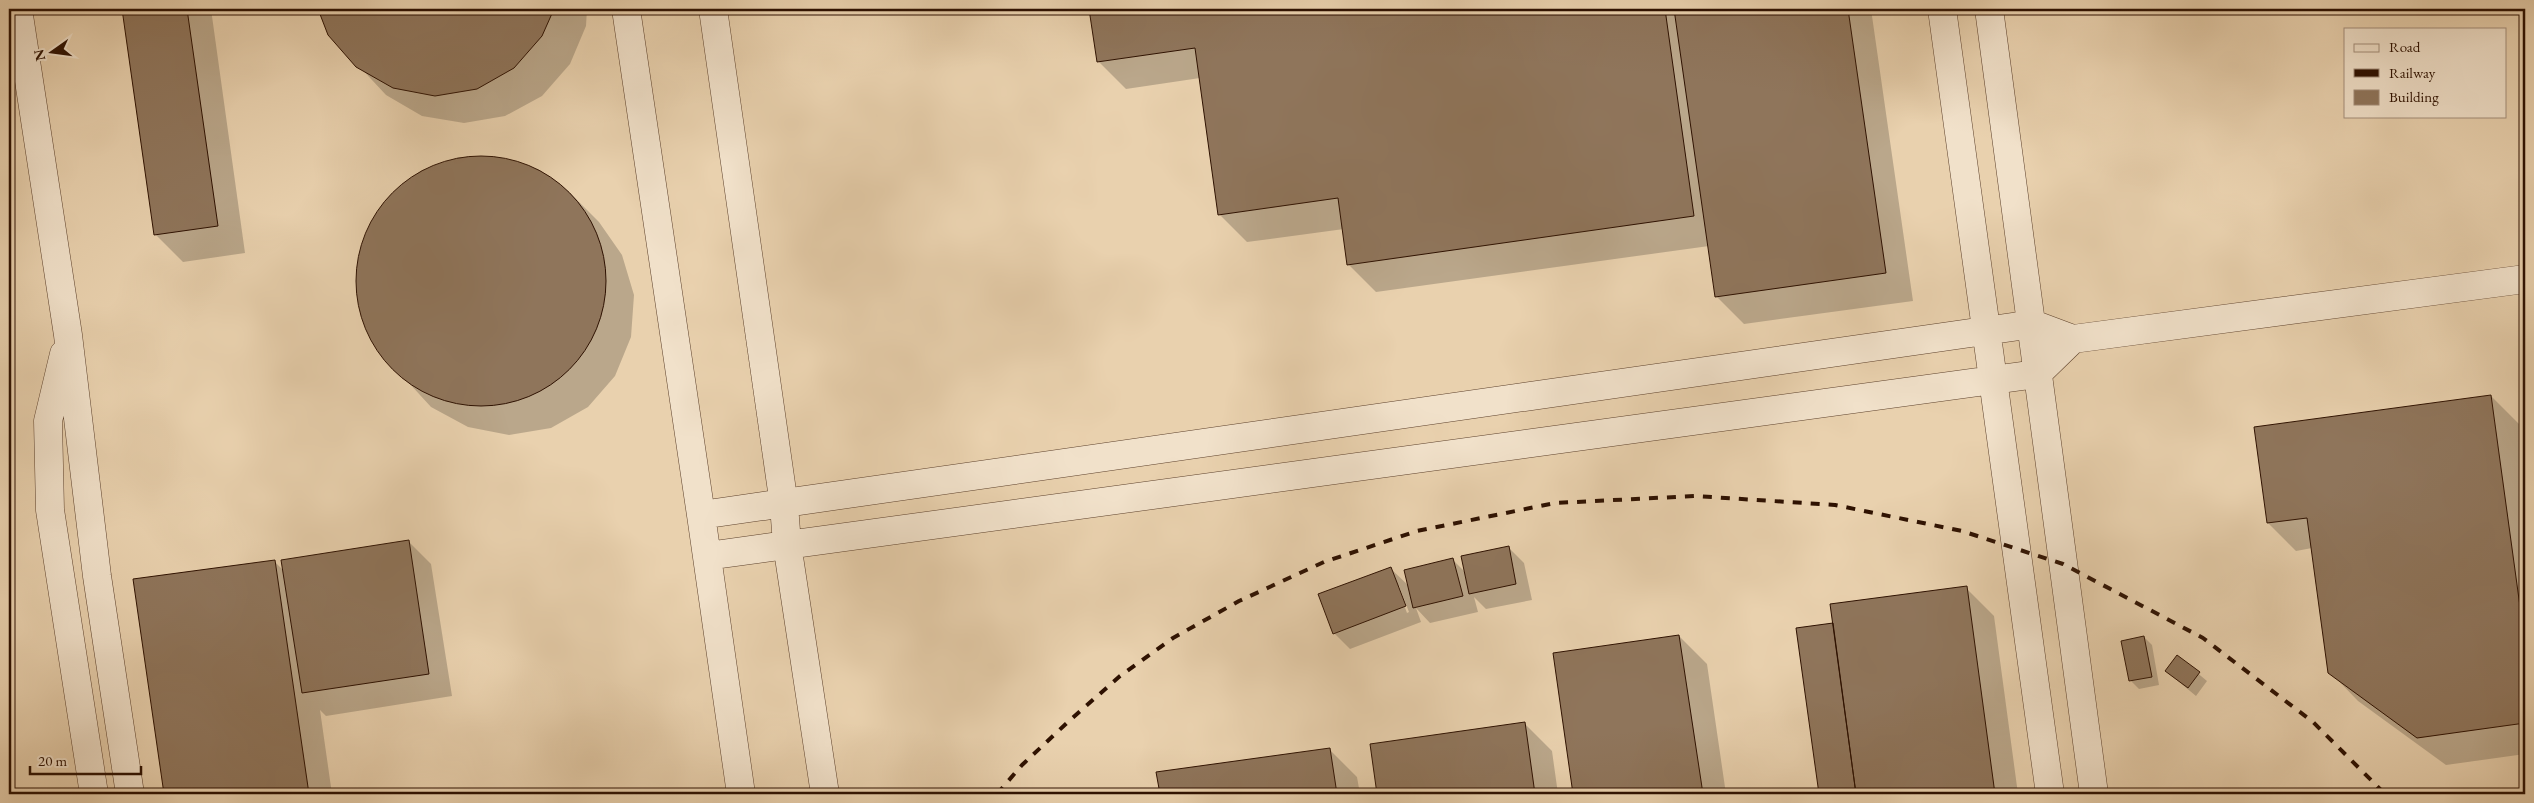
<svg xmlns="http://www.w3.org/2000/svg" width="2534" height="803" font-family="'EB Garamond',serif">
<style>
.shadow{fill:#0003;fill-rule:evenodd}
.building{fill:#8f755b;stroke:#2e1101}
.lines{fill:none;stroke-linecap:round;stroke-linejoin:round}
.minor-casing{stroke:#5d412c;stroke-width:29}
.minor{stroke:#f1e1ca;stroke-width:28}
.rail{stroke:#2e1101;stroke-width:4;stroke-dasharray:9 9;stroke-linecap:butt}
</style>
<rect width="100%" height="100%" fill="#e9d1ae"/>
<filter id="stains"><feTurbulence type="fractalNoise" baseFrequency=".004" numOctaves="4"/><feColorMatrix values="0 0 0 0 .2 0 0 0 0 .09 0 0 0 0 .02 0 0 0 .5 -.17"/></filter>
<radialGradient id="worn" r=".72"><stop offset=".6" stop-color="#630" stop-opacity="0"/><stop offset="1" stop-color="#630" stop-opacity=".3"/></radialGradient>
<path class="shadow" d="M124 9H211L245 253 183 262 155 234Z
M319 9H587L586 26 570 64 542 96 505 116 464 123 422 116 386 95 329 34Z
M1091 9H1871L1913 301 1744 324 1716 296 1709 246 1376 292 1348 264 1344 229 1247 242 1219 214 1200 78 1126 89 1098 61Z
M459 157H499L538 169 570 193 599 222 622 255 634 295 631 337 615 376 588 407 551 428 509 435 468 427 431 407 375 346 359 307 357 267 368 228 390 195 422 170Z
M2491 396 2519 424 2525 471V754L2446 765 2358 701 2330 672 2312 548 2296 551 2268 523Z
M408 541 431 564 452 696 326 716 320 710 332 794H165L134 580 274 561 284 571Z
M1508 547 1524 563 1532 600 1486 609 1474 597 1478 612 1430 623 1416 608 1421 622 1350 649 1334 633 1390 568 1410 587 1453 560 1466 573ZM1397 586H1399L1409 612 1407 613Z
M1966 588 1994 616 2018 794H1820L1797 629 1834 624Z
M1679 636 1707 664 1726 794H1574L1554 654Z
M2144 637 2152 645 2159 685 2139 689 2131 681 2123 642Z
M2177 656 2207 681 2196 696 2166 671Z
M1524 723 1552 751 1558 794H1378L1371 745Z
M1329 749 1357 777 1360 794H1161L1158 774Z"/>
<path class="building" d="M122 9H187L218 226 154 235Z
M318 9H554L542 36 514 68 477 89 435 96 393 88 356 67 328 35Z
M1089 9H1665L1694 216 1347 265 1338 198 1218 215 1195 48 1097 62Z
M1674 9H1848L1886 273 1715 297Z
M356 281a125 125 0 1 1 250 0a125 125 0 1 1-250 0Z
M2491 395 2525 643V723L2417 738 2328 673 2307 518 2267 523 2254 427Z
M409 540 429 674 302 693 281 560Z
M1509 546 1516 584 1469 594 1461 556Z
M1453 558 1463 596 1413 608 1404 570Z
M275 560 309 794H164L133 579Z
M1391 567 1406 606 1333 634 1318 594Z
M1967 586 1995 794H1856L1830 604Z
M1833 623 1856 794H1819L1796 628Z
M1679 635 1703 794H1573L1553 653Z
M2144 636 2152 677 2129 681 2121 641Z
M2177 655 2200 672 2188 688 2165 671Z
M1525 722 1535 794H1377L1370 744Z
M1330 748 1337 794H1160L1156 772Z"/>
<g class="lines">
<defs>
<path id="minor" d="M18 9 68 335 97 576 130 794
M626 9 701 515
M713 9 784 505 787 544 825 794
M1942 9 2050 794
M1989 9 2094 794
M64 354 48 421 50 510 94 794
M707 556 2037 374 2073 339
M741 794 701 515 2033 324 2073 339 2525 279"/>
</defs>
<use href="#minor" class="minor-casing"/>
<use href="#minor" class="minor"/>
<path class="rail" d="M997 794 1022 765 1069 721 1120 676 1173 638 1239 601 1324 562 1417 531 1555 503 1695 496 1835 505 1962 531 2063 564 2203 638 2313 722 2385 794"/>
</g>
<rect width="2534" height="803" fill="none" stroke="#e9d1ae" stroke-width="30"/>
<rect x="10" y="10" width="2514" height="783" fill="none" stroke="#2e1101" stroke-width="2.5"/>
<rect x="15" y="15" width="2504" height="773" fill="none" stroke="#2e1101"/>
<rect x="2344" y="28" width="162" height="90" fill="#f1e1ca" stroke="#a38e7a"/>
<rect x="2354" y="44" width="25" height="8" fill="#f1e1ca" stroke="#a38e7a"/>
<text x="2389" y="52" font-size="15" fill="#2e1101">Road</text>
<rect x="2354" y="69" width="25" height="8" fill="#2e1101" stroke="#a38e7a"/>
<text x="2389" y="78" font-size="15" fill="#2e1101">Railway</text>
<rect x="2354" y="90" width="25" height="15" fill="#8f755b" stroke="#a38e7a"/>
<text x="2389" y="102" font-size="15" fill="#2e1101">Building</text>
<g transform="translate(52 52) rotate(256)" stroke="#f1e1ca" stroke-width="4" paint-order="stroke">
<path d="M0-4L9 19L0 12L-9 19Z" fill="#2e1101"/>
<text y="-8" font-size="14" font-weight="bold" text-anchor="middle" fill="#2e1101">N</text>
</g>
<path d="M30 766v8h111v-8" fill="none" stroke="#2e1101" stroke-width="2.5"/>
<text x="38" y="766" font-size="15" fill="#2e1101" stroke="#f1e1ca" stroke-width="4" paint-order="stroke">20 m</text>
<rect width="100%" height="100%" filter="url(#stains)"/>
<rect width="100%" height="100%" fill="url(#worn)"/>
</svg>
